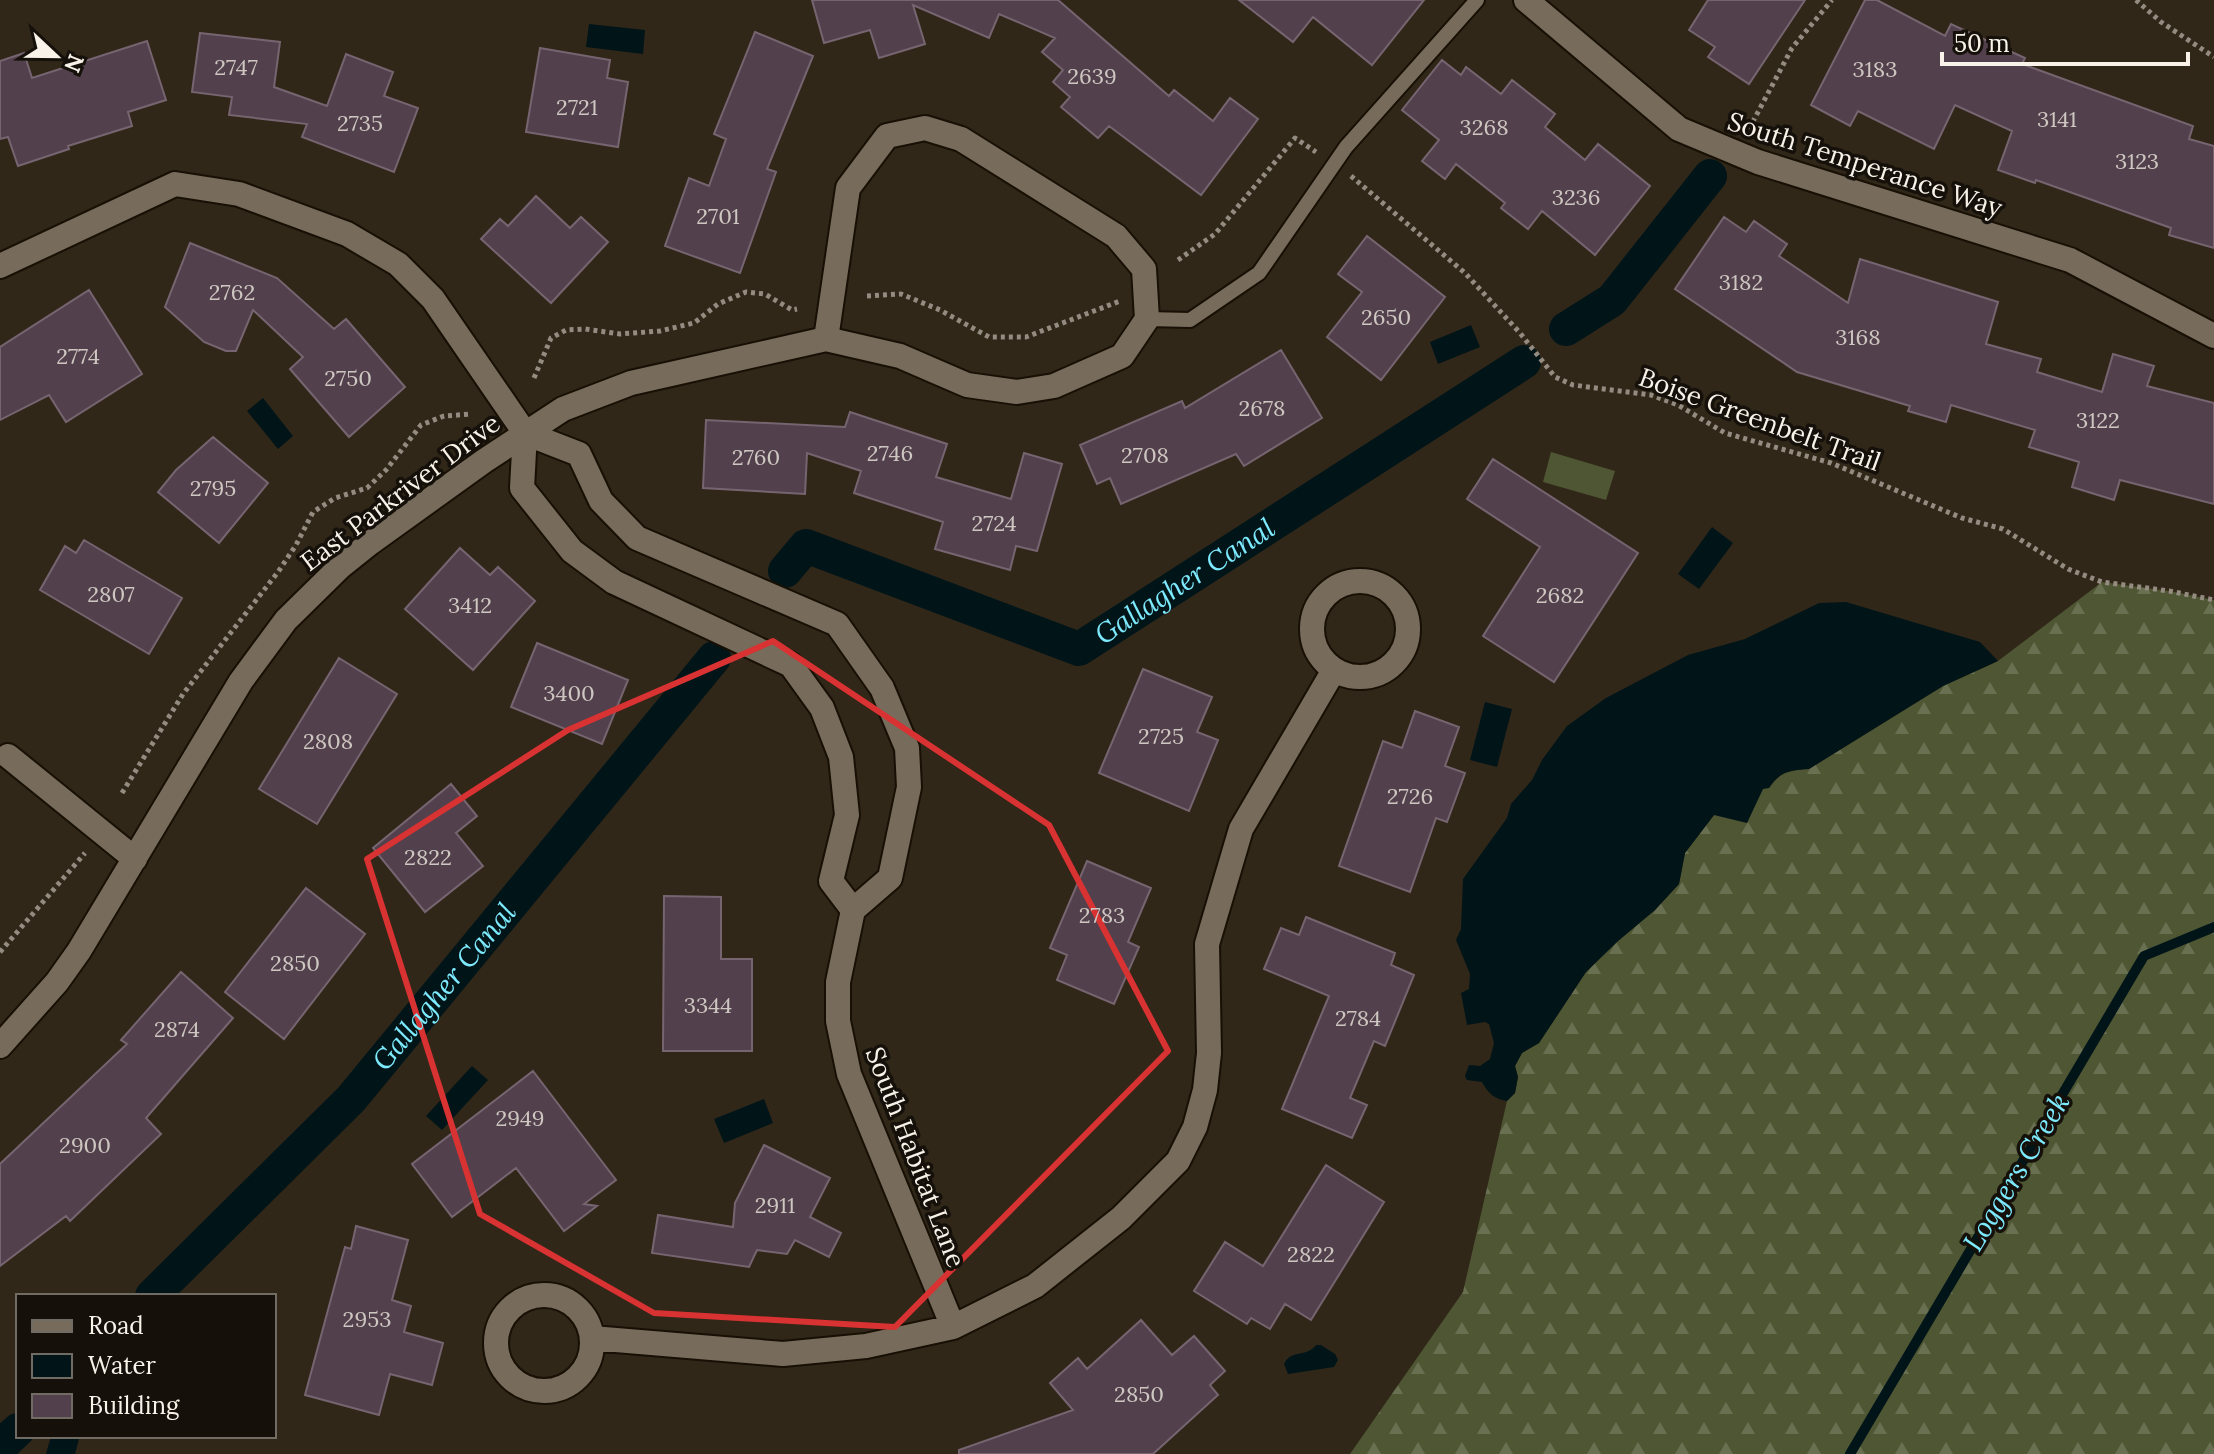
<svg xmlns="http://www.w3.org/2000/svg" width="2214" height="1454" font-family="Lora,serif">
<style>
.grass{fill:#4f5633}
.forest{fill:url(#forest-firs)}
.water{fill:#011519}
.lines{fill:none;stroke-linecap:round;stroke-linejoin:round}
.stream{stroke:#011519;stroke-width:10}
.canal{stroke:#011519;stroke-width:34}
.building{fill:#52414c;stroke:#766570;stroke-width:2}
.lane-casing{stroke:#181004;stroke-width:18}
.street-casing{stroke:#181004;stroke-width:28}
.path{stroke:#948c80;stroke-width:5;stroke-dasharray:4 4;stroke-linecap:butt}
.lane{stroke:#776c5c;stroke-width:14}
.street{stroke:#776c5c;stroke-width:24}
.marked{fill:none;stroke:#d83232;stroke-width:6;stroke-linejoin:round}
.labels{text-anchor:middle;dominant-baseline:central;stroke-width:7;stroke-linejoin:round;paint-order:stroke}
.number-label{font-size:22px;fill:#cec6c1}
.street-label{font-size:26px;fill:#f8f2e8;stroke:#15110a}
.water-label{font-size:28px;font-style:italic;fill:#7eeafd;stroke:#15110a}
</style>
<defs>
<pattern id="forest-firs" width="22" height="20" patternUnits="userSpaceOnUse" patternTransform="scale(2)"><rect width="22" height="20" fill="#4f5633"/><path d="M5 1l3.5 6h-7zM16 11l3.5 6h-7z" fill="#696f51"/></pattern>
</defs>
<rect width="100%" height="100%" fill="#302719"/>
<path class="grass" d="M1551 452 1615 471 1606 500 1543 482Z"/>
<path class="forest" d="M2102 582 2169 591 2214 600V1454H1350L1463 1292 1507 1101 1515 1093 1518 1077 1515 1066 1522 1053 1539 1043 1586 972 1618 941 1655 910 1679 884 1685 853 1714 815 1763 788H1769C1780 771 1791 770 1809 769L1943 686 1998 661Z"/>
<path class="water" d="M589 24 645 30 643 54 586 47Z
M1471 325 1480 347 1438 364 1430 342Z
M263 398 293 436 278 449 247 411Z
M1712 527 1733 543 1699 589 1678 574Z
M1846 602 1980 642 1998 661 1943 686 1809 769C1791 770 1780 771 1769 788L1763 789 1747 823 1714 815 1685 853 1679 884 1655 910 1618 941 1586 972 1539 1043 1522 1053 1515 1066 1518 1077 1515 1093 1507 1101C1494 1099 1488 1093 1482 1082L1467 1080 1465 1076 1469 1065 1480 1066 1490 1059 1494 1043 1489 1024 1485 1022 1467 1025 1461 993 1469 989 1470 974 1456 940 1461 929 1463 879 1507 818 1511 804 1532 780 1542 760 1567 726 1606 698 1688 655 1745 639 1819 603Z
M1485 702 1512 709 1497 767 1470 760Z
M472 1066 488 1080 442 1130 426 1116Z
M764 1099 773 1123 724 1143 714 1119Z
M1316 1345H1321L1335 1354 1338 1360 1334 1367 1288 1374 1284 1364C1291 1349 1306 1358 1316 1345Z
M51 1436H68L79 1439 75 1454H46Z"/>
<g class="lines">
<path class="stream" d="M1850 1454 2144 956 2214 927"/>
<g class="canal">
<path d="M1566 329 1612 300 1710 176"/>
<path id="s1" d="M785 571 806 546 1079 649 1524 362"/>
<path id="s2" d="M152 1296 351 1099 714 658"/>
<path d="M0 1447 18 1430"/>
</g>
</g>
<path class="building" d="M812 0H1058L1169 96 1174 90 1213 121 1230 98 1258 119 1201 195 1109 126 1098 138 1061 107 1070 97 1053 82 1063 70 1042 52 1055 38 999 14 989 38 913 5 925 44 879 58 870 30 824 43Z
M1239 0H1424L1372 65 1313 17 1293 42Z
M1708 0H1805L1749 84 1708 57 1715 47 1689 30Z
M1865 0H1877L1945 36 1951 24 2025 58 2022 64 2193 126 2189 139 2214 146V248L2169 235 2171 228 2036 180 2035 183 1998 170 2012 131 1955 105 1934 149 1858 111 1850 126 1811 105Z
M755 32 813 56 767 169 776 172 740 273 665 246 689 178 709 186 726 139 714 134Z
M200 33 280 42 274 87 327 106 346 54 393 72 384 96 418 108 394 172 302 137 307 124 229 115 232 97 192 92Z
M147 41 166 100 128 112 132 126 68 146 69 149 18 166 8 137 0 139V61L24 53 32 78Z
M540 48 610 60 607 78 628 82 618 147 526 132Z
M1442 60 1461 75 1466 67 1501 94 1512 80 1555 114 1545 127 1585 160 1598 144 1650 186 1595 255 1542 211 1528 229 1501 208 1505 203 1456 164 1445 179 1422 161 1439 140 1402 110Z
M536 196 570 228 581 217 608 242 551 303 481 239 500 219 508 226Z
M1724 217 1746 232 1754 221 1787 244 1779 256 1848 303 1860 259 1998 302 1986 344 2041 359 2037 372 2102 392 2113 354 2154 366 2147 386 2214 403V504L2120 480 2114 500 2072 487 2079 462 2029 447 2035 430 1951 405 1946 422 1908 411 1910 406 1797 372 1675 289Z
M1367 236 1445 297 1381 380 1327 337 1362 292 1338 274Z
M190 243 277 278 334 329 346 319 405 387 349 437 290 369 303 357 253 310 236 351H226L204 342 165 307Z
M89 290 142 374 66 422 49 395 0 420V347Z
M1281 350 1322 418 1244 466 1236 454 1121 504 1110 478 1097 484 1080 445 1182 401 1185 408Z
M850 412 947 444 936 477 1011 499 1024 453 1062 464 1037 551 1016 546 1010 570 935 549 943 522 854 493 861 471 807 453 805 494 703 488 706 420 845 427Z
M213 437 268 483 219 543 158 492 176 470Z
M1493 459 1638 553 1554 682 1483 636 1540 547 1467 499Z
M84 540 182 598 149 654 40 590 65 546 76 553Z
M460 548 490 575 498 567 535 601 473 670 405 609Z
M537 643 628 680 602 744 511 707Z
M339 658 397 694 317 824 259 789Z
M1143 669 1212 697 1197 732 1218 740 1189 811 1099 773Z
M1415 711 1459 727 1445 766 1465 773 1447 822 1436 818 1410 892 1339 866 1383 741 1402 748Z
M451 784 477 816 456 833 483 866 425 912 373 848Z
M1087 861 1151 888 1128 942 1139 947 1114 1004 1057 980 1067 955 1050 948Z
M306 888 365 934 284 1039 225 992Z
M664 896 721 897V959H752V1051H663Z
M1306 917 1395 953 1391 965 1414 975 1385 1046 1374 1041 1350 1098 1367 1105 1352 1138 1282 1109 1329 996 1264 969 1281 928 1299 935Z
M181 972 233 1018 146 1118 161 1134 70 1221 66 1216 0 1266V1164L127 1044 121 1040Z
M533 1071 616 1180 584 1204 597 1206 564 1231 516 1168 452 1217 412 1164Z
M764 1145 830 1178 810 1217 841 1233 829 1257 795 1240 787 1254 757 1250 749 1267 652 1253 658 1215 733 1227 735 1203Z
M1326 1165 1384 1202 1311 1320 1285 1304 1270 1329 1251 1318 1247 1324 1194 1291 1225 1242 1263 1266Z
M356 1226 408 1240 392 1300 411 1306 404 1332 443 1343 432 1385 390 1374 379 1415 305 1395 345 1247 351 1249Z
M1141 1320 1172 1355 1194 1336 1225 1371 1210 1385 1218 1395 1153 1454H959V1450L1073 1410 1050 1383 1078 1358 1087 1369Z"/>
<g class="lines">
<defs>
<path id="lane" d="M1147 319 1190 320 1259 273 1346 147 1477 0"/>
<path id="street" d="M1526 0 1679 129 1758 162 2070 260 2214 336
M0 266 175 184 239 194 347 234 398 264 433 299 525 433
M525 433 579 454 601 501 637 538 837 624 882 688 907 748 909 787 890 878 853 910 831 881 847 815 841 757 822 708 791 665 614 582 572 551 522 488Z
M1312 629a48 48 0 1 1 96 0a48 48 0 1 1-96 0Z
M8 756 135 859
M853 910 838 982V1021L849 1074 953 1327
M0 1046 57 982 79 951 241 681 286 620 340 567 370 543 484 461 563 409 631 383 826 339 900 356 967 385 1017 392 1054 386 1122 356 1147 319 1144 269 1116 236 961 139 925 128 887 136 848 188 826 339
M496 1343a48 48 0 1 1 96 0a48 48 0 1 1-96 0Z
M592 1338 783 1354 866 1346 953 1327 1035 1286 1121 1218 1178 1161 1195 1127 1205 1090 1209 1053 1207 944 1241 829 1334 670"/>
</defs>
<use href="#lane" class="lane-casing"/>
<use href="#street" class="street-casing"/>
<path class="path" d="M2136 0 2161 22 2214 57
M1749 129 1792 48 1832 0
M1351 176 1465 273 1520 333 1555 377 1573 385 1651 395 1678 405 1725 433 1831 463 1962 518 2003 529 2068 569 2102 582 2169 591 2214 600
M1178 260 1215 234 1295 138 1316 152
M867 296 901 294 940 310 989 337H1026L1120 301
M534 378 551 338 566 330 585 329 620 334 660 331 694 323 718 304 746 292 765 294 792 310 797 309
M122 793 183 694 278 572 296 545 313 512 335 498 367 488 386 470 421 425 444 416 472 414
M0 952 85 853"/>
<use href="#lane" class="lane"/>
<use href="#street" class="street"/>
</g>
<path class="marked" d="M773 641 1049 825 1168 1051 895 1327 654 1313 480 1214 367 859 568 730Z"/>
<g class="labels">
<g class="number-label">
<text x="236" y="67">2747</text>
<text x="1875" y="69">3183</text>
<text x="1092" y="76">2639</text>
<text x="577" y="107">2721</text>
<text x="2057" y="119">3141</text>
<text x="360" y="123">2735</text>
<text x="1484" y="127">3268</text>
<text x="2137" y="161">3123</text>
<text x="1576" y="197">3236</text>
<text x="718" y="216">2701</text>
<text x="1741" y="282">3182</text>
<text x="232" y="292">2762</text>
<text x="1386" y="317">2650</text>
<text x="1858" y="337">3168</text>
<text x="78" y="356">2774</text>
<text x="348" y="378">2750</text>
<text x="1262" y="408">2678</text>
<text x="2098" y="420">3122</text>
<text x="890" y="453">2746</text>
<text x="1145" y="455">2708</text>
<text x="756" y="457">2760</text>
<text x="213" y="488">2795</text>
<text x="994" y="523">2724</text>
<text x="111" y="594">2807</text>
<text x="1560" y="595">2682</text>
<text x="470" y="605">3412</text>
<text x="569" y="693">3400</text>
<text x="1161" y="736">2725</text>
<text x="328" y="741">2808</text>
<text x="1410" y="796">2726</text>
<text x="428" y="857">2822</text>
<text x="1102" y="915">2783</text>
<text x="295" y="963">2850</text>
<text x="708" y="1005">3344</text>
<text x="1358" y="1018">2784</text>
<text x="177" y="1029">2874</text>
<text x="520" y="1118">2949</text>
<text x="85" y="1145">2900</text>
<text x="775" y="1205">2911</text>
<text x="1311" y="1254">2822</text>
<text x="367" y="1319">2953</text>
<text x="1139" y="1394">2850</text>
</g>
<g class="street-label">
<text transform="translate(1865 164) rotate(18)">South Temperance Way</text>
<text transform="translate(1760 419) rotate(20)">Boise Greenbelt Trail</text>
<text transform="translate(400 492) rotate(-37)">East Parkriver Drive</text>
<text transform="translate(916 1157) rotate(69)">South Habitat Lane</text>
</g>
<g class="water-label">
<text stroke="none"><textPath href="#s1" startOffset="450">Gallagher Canal</textPath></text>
<text stroke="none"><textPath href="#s2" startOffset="426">Gallagher Canal</textPath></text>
<text transform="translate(2016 1172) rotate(-59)">Loggers Creek</text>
</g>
</g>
<rect x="16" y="1294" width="260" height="144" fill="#15110a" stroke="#706b63" stroke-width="2"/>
<rect x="32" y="1320" width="40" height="12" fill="#776c5c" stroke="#706b63" stroke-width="2"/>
<text x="88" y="1334" font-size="24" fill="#f8f2e8">Road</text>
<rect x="32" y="1354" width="40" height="24" fill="#011519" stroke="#706b63" stroke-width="2"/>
<text x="88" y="1374" font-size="24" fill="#f8f2e8">Water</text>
<rect x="32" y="1394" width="40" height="24" fill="#52414c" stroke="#706b63" stroke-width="2"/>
<text x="88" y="1414" font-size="24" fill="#f8f2e8">Building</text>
<g transform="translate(56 56) rotate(112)" stroke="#15110a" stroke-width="6" paint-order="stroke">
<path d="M0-6L14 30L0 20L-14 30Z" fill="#f8f2e8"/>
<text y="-12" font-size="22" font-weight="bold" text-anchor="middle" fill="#f8f2e8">N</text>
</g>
<path d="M1942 52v12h246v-12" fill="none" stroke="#f8f2e8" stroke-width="4"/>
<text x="1954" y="52" font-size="24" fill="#f8f2e8" stroke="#15110a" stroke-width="6" paint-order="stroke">50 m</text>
</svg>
